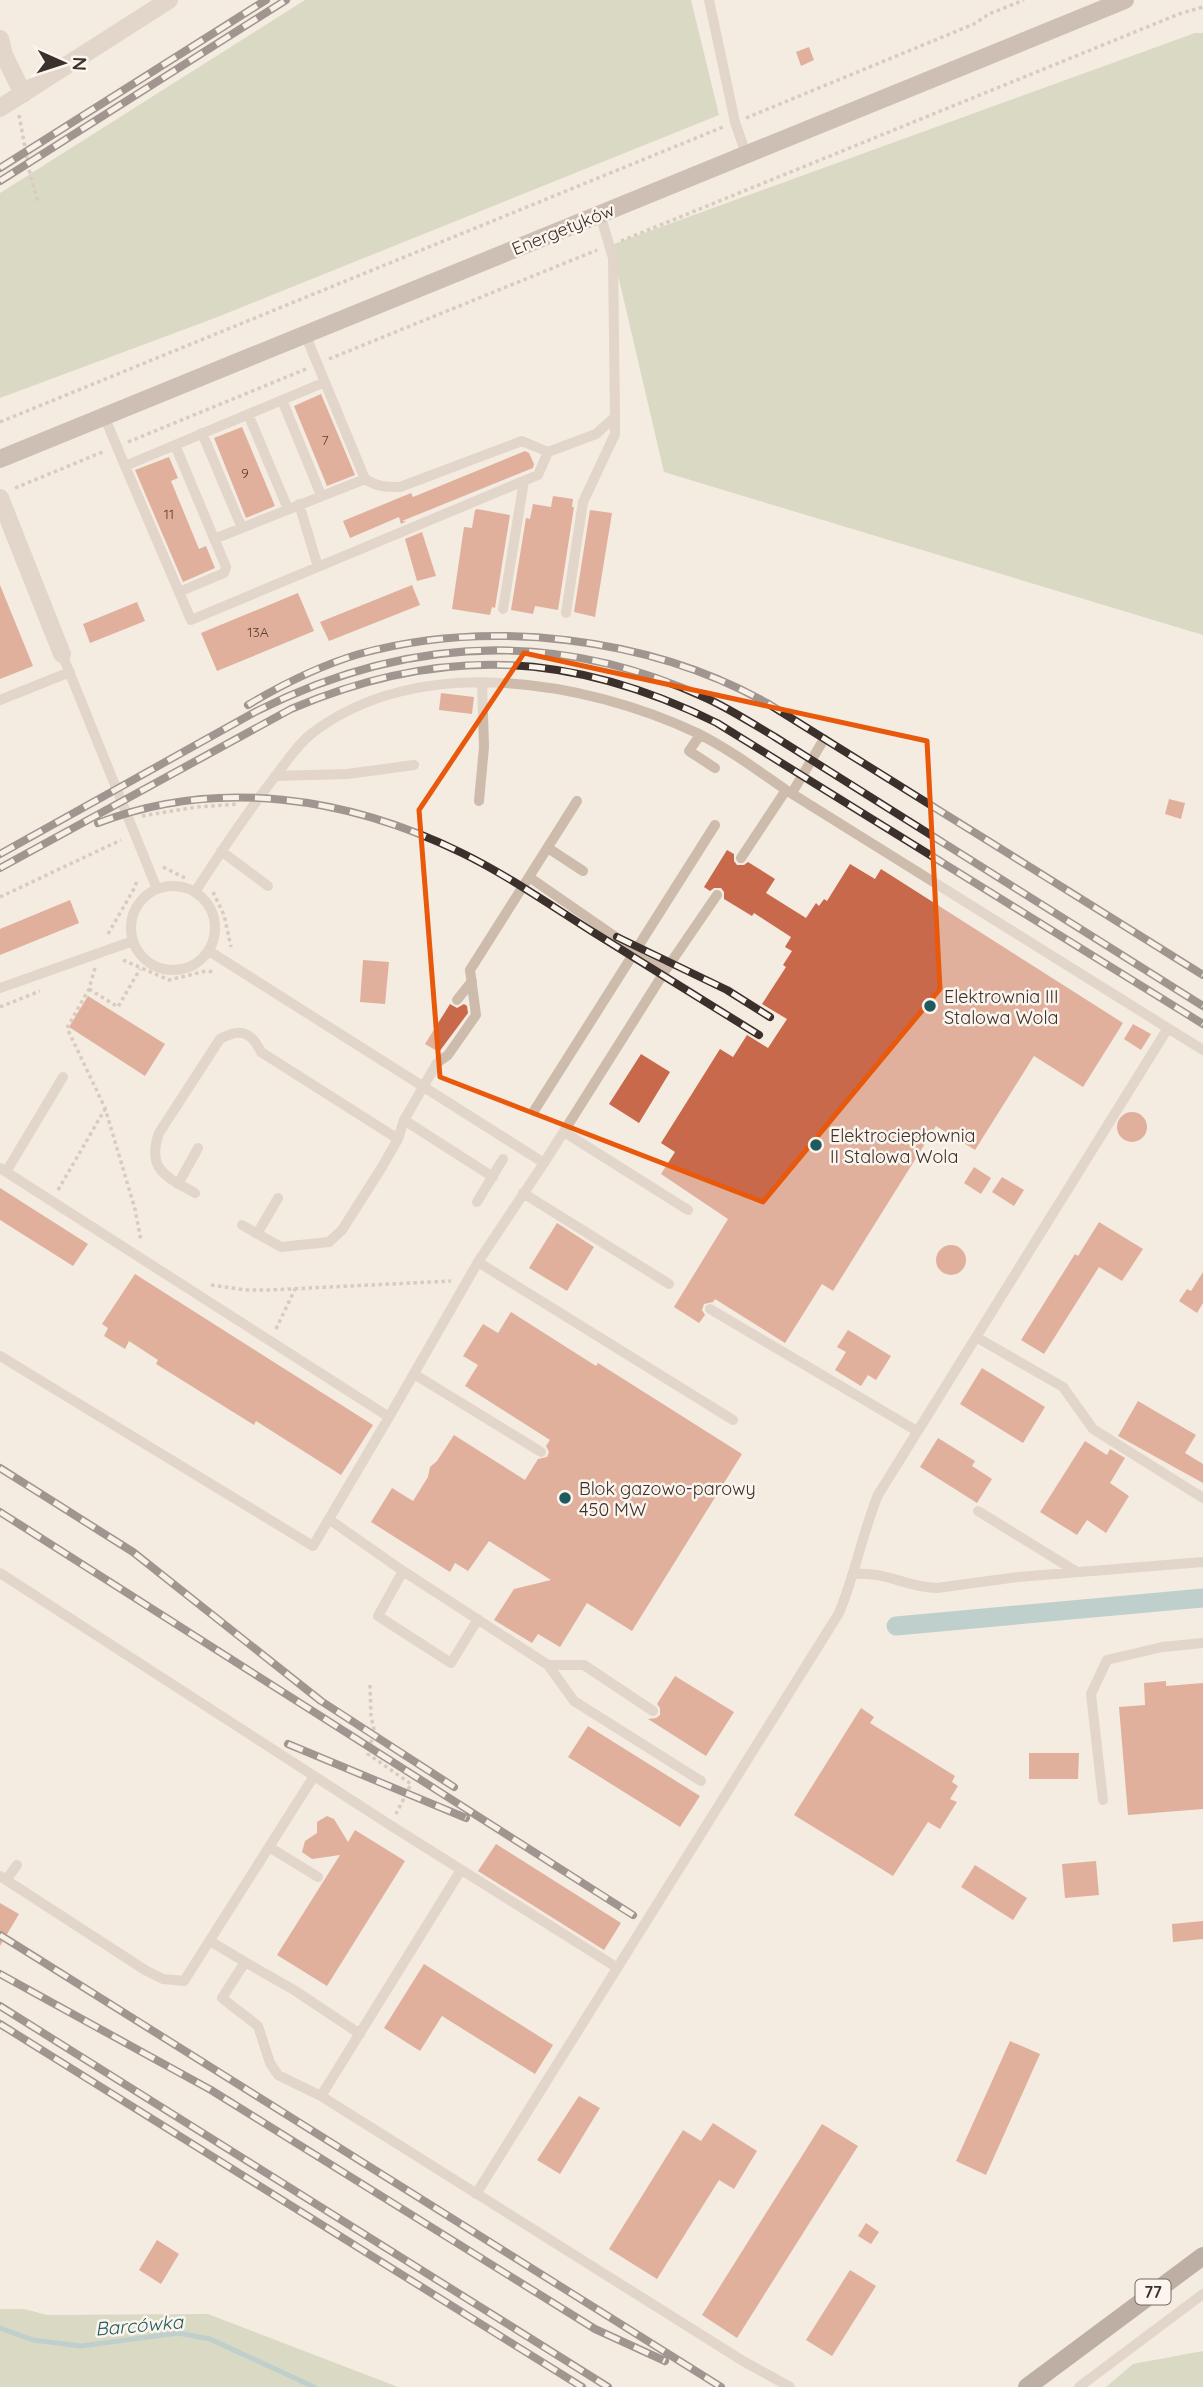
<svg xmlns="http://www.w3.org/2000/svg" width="1203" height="2387" font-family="Quicksand,sans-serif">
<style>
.green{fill:#b8c4a0}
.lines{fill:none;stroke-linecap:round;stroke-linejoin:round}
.stream{stroke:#7fb0b2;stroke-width:5}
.canal{stroke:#7fb0b2;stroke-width:19}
.building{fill:#c8694b}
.path{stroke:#b9a596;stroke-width:3.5;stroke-dasharray:3.5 3.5;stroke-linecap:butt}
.service{stroke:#cdbbac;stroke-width:10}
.minor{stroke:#cdbbac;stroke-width:18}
.tertiary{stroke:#cdbbac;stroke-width:18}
.secondary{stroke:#a18a7d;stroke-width:18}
.primary{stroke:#7d675c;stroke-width:18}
.rail-casing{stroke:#3b302b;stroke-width:8}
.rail{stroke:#fbf5ee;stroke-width:5;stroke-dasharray:16;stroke-linecap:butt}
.marked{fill:none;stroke:#e8590c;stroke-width:5;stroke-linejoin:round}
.poi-dot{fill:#1f5a5e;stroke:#fbf5ee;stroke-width:2.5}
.labels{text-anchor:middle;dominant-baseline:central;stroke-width:5;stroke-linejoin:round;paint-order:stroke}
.number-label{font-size:14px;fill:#5e3e33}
.shield{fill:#fbf5ee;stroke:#756b66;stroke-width:2}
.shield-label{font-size:16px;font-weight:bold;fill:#3b302b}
.street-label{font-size:18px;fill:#3b302b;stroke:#fbf5ee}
.poi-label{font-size:18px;fill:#3b302b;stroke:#fbf5ee;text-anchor:start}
.water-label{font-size:19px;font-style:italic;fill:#1f5a5e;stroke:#fbf5ee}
</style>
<rect width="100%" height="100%" fill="#f4ebe1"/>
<path class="green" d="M305 0H691L719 115 215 318 0 398V193Z
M1195 33H1203V635L664 472 611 245Z
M0 2309H24L47 2315 208 2314 398 2387H0Z
M1203 2351V2387H1106L1133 2364Z"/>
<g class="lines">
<path class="stream" d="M0 2328 33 2340 81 2346 178 2333 210 2339 314 2387"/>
<path class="canal" d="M896 1626 1203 1598"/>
</g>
<path class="building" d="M809 47 814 60 801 66 796 52Z
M321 394 355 475 327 486 294 406Z
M242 427 275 506 246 518 214 438Z
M525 451 529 453 534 464 533 468 402 521H406L401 524 399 517 350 538 343 521 411 493 413 497Z
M169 457 178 478 171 481 199 549 206 546 215 568 183 582 135 470Z
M553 496 573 499 572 507H574L558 610 535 606 533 614 511 610 526 518 530 519 533 504 551 507Z
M477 509 510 515 495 608 492 607 490 615 452 609 464 527 472 528 475 510Z
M590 510 612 513 595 617 574 612Z
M422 532 436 576 417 581 405 539Z
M0 585 33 666 0 679Z
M412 585 420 605 329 641 320 622Z
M298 593 314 631 217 671 201 633Z
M137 602 145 621 90 643 83 624Z
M441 693 474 697 472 714 439 710Z
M1169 799 1185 803 1181 819 1165 814Z
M727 850 734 854V861L737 865H744L748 862 775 879 766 893 806 918 816 903 819 906 824 899 827 901 850 864 875 879 881 869 1123 1023 1083 1087 1034 1056 975 1150 936 1126 833 1291 822 1284 785 1343 715 1299 713 1302 704 1304 702 1310 705 1315 699 1323 674 1307 728 1219 661 1174 675 1152 661 1143 720 1049 733 1057 747 1035 768 1048 787 1019 762 1004 786 967 783 965 792 951 785 947 791 937 754 913 752 916 724 899V892L721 888H714L710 891 704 887Z
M70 900 79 923 0 955V929Z
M363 960 389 962 385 1004 360 1002Z
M88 996 165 1044 145 1076 69 1027Z
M450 1004 457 1008 464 1004 467 1006 468 1013 439 1052 425 1044Z
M1133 1024 1151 1034 1141 1050 1124 1039Z
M641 1054 670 1072 639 1123 609 1104Z
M1117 1127a15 15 0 1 1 30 0a15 15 0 1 1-30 0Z
M974 1167 991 1178 981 1194 964 1183Z
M1002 1177 1024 1190 1014 1206 992 1192Z
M0 1188 88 1244 73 1266 0 1220Z
M1099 1222 1143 1249 1122 1281 1099 1267 1044 1354 1021 1340 1075 1254 1078 1256Z
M557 1223 594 1247 567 1291 529 1268Z
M936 1260a15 15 0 1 1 30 0a15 15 0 1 1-30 0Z
M1203 1272V1303L1197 1313 1179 1301 1187 1289 1191 1291Z
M135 1274 373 1425 341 1475 256 1421 254 1425 156 1364 158 1360 129 1341 125 1349 104 1336 108 1328 102 1324Z
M511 1312 596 1366 598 1363 742 1454 632 1631 587 1603 560 1647 538 1634 532 1643 494 1620 514 1589 551 1580 489 1541 468 1571 455 1563 450 1572 371 1522 392 1488 413 1501 428 1477 430 1467 437 1461 454 1435 525 1480 538 1459 547 1457 549 1452 546 1446 550 1440 465 1386 478 1365 463 1356 483 1324 498 1333Z
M848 1330 891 1356 876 1380 868 1375 861 1386 835 1370 846 1352 837 1347Z
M982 1368 1045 1407 1023 1443 960 1404Z
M1138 1401 1196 1435 1185 1453 1203 1464V1483L1118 1436Z
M938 1438 975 1461 972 1466 992 1479 977 1503 920 1467Z
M1085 1441 1107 1455 1110 1449 1125 1458 1110 1483 1129 1496 1106 1533 1087 1520 1077 1535 1040 1512Z
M675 1676 734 1712 706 1756 648 1719 656 1718 660 1715V1708L657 1704Z
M1166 1681V1686L1203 1683V1809L1128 1815 1119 1707 1145 1705 1144 1683Z
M861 1708 874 1717 870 1723 955 1776 952 1782 958 1786 950 1799 957 1802 940 1829 928 1822 893 1876 794 1815Z
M588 1726 700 1796 680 1827 568 1757Z
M1029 1753H1079L1078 1779H1029Z
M327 1816 334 1819 348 1842 355 1830 405 1861 327 1986 277 1955 340 1855 312 1859 302 1852 305 1841 317 1833V1822Z
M496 1844 621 1923 604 1950 478 1871Z
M1096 1861 1099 1895 1065 1898 1062 1864Z
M975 1865 1027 1898 1013 1920 961 1887Z
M0 1903 19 1914 0 1946Z
M1203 1921V1939L1173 1942 1172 1924Z
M424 1964 553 2045 535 2074 442 2016 420 2051 384 2028Z
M1010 2041 1040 2054 986 2175 956 2161Z
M579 2096 600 2108 560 2174 537 2160Z
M713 2123 757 2151 734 2189 719 2180 657 2279 609 2249 683 2130 701 2141Z
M822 2124 858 2146 737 2338 702 2315Z
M866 2223 879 2232 871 2244 858 2236Z
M157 2240 179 2254 161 2284 139 2270Z
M850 2270 876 2286 832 2356 806 2340Z"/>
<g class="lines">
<path class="path" d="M19 115 30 174 38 202
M746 118 974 24 989 14 1024 0
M621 241 1179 14 1203 7
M329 359 597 250
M0 422 723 127
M128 442 306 369
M15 488 105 451
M142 816 196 807 238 804
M163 867 187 879
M213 892 224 915 231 947
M0 897 121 840
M108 934 135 887 137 880
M123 960 169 980 206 971 214 972
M95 968 89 989 67 1028 105 1108 135 1209 141 1241
M89 989 118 1007 140 969
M0 1007 40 991
M58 1190 105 1109
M211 1285 245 1290H269L451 1281
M276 1329 295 1289
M370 1685 371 1716 375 1734 368 1748V1754L411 1784 396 1814"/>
<path class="service" d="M709 0 735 122 746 154
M305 334 365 479C377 487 386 487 400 487L522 441 548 452
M282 400 321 495
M248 414 288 509
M104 416 125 466 325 382
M202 433 242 528
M175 445 226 567 224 573 179 592
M125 466 191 620 538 475 548 452 596 434 615 417 613 258 600 214
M299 504 318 567
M214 539 365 479
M503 609 524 481
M566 613 583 502 615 434V417
M62 654 157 889
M0 700 70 672
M700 735 689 751 715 768
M275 776 347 774 414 765
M792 793 824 739
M479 801 484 747 482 683
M548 848 583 871
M221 851 268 886
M741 858 786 790 1203 1050
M529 877 665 971
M131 928a42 42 0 1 1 84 0a42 42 0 1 1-84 0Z
M195 892C220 853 245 815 274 778 286 763 295 747 311 734 417 652 584 680 697 733 729 749 757 770 786 790
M0 988 133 941
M457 1000 472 981
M534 1111 715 825
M404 1120 493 1177
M564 1132 688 1210
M544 1163 665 971 717 895
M0 1168 389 1417 478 1262 544 1163 209 951
M6 1172 63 1077
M178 1184 198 1148
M195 1193C167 1177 146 1170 159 1133L220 1039C240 1028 251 1031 261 1052L398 1139
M523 1193 669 1284
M477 1202 503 1159
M242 1225 281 1247 329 1242 342 1230 382 1167 398 1139 404 1120 437 1063 448 1055 476 1015 470 970 577 801
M257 1234 278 1198
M478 1262 733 1420
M710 1309 917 1431
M976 1337 1063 1387 1093 1429 1203 1498
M0 1356 313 1546 389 1417
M414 1374 541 1452
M978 1511 1077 1572
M330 1520 403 1571 548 1665H584L653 1711
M403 1571 378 1616 451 1663 478 1619
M0 1573 390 1825 616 1967
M855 1574C886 1571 908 1588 937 1588L1018 1577 1203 1562
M548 1665 574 1701 701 1781
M1103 1800 1091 1694 1107 1660 1162 1647 1203 1643
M269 1847 318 1877
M0 1876 145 1970 163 1979 184 1981 314 1776
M6 1880 17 1865
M210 1941 245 1962 222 1998 258 2026 270 2063 278 2075 321 2096 743 2361 790 2387
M245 1962 294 1990 360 2034
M321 2096 461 1870
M476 2194 839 1613C855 1575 862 1534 878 1495L1168 1028
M1079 2387 1203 2294"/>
<path class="minor" d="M0 39 4 55 23 94
M0 498 62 654"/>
<path class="tertiary" d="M0 108 169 0"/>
<path class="secondary" d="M0 459 1125 0"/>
<path class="primary" d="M1027 2387 1203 2256"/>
<defs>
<path id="rail" d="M0 168 266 0
M0 181 286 0
M248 705C283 684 319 666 359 654 490 618 649 637 767 703L1203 975
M98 823C218 777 348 797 462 853 507 875 550 905 593 932 648 966 704 1001 759 1035
M0 854 255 712C403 637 553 628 706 698 730 709 753 724 775 737L1203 1006
M0 868 291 709C441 645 571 651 717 723L1203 1024
M617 937 727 990 770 1017
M0 1468 133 1552 321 1701 454 1787
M0 1512 633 1915
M288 1744 466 1818
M0 1935 721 2387
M0 1974 211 2090 595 2329 665 2361
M0 2006 608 2387
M0 2024 582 2387"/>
</defs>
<use href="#rail" class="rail-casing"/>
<use href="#rail" class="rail"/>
</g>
<path d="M0 0H1203V2387H0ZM524 653 927 741 940 989 763 1202 440 1077 419 810Z" fill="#f4ebe1" fill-opacity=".55" fill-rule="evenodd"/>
<path class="marked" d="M524 653 927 741 940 989 763 1202 440 1077 419 810Z"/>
<g class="poi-dot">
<circle cx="930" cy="1006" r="7"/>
<circle cx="816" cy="1145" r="7"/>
<circle cx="565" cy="1498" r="7"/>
</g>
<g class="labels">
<g class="number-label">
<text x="325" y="440">7</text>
<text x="245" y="473">9</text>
<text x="169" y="514">11</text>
<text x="258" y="632">13A</text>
</g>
<rect class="shield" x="1135.5" y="2279.5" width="35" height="25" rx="5"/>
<g class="shield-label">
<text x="1153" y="2292">77</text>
</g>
<g class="street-label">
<text transform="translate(563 229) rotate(-22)">Energetyków</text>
</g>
<g class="poi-label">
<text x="944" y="996">Elektrownia III<tspan x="944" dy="21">Stalowa Wola</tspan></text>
<text x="830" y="1135">Elektrociepłownia<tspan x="830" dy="21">II Stalowa Wola</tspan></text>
<text x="579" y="1488">Blok gazowo-parowy<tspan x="579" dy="21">450 MW</tspan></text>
</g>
<g class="water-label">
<text transform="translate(139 2325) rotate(-5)">Barcówka</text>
</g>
</g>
<g transform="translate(63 63) rotate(93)" stroke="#fbf5ee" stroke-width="5" paint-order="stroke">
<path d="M0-5L12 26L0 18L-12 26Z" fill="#3b302b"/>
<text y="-10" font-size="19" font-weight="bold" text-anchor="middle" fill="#3b302b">N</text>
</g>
</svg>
